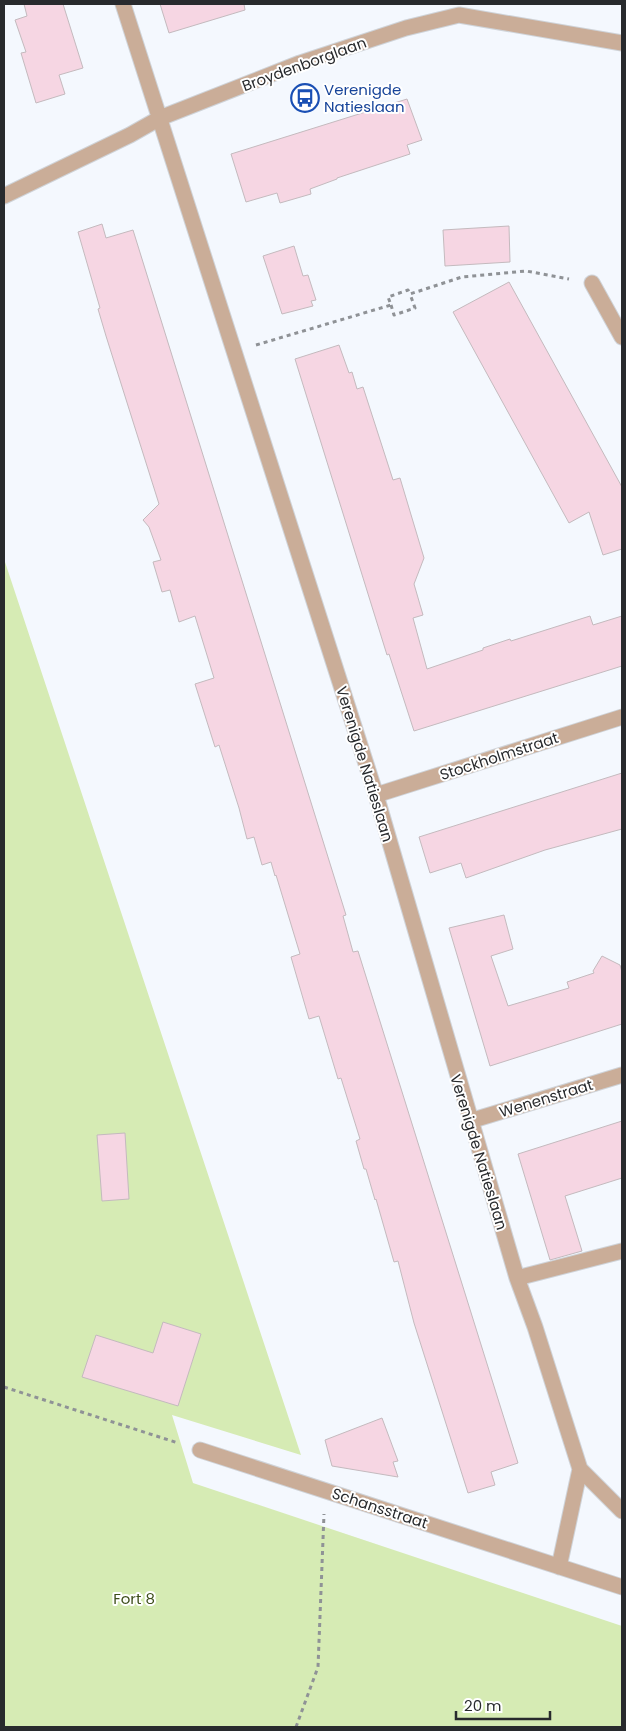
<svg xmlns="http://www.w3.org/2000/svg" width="626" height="1731" font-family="Poppins,sans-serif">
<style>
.green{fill:#d6ebb4}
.building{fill:#f6d6e3;stroke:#c4babe}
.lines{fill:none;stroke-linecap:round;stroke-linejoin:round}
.minor-casing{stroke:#cfd3d8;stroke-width:17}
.path{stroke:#8f9296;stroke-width:3;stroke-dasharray:4 4;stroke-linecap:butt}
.minor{stroke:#caad98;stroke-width:15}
.labels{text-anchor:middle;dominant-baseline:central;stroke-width:4;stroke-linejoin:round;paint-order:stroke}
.street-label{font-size:15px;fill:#282a2d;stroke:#fff}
.transit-label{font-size:15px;fill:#164399;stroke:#fff;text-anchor:start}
.park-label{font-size:15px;fill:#3e4e1b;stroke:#fff}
</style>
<rect width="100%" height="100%" fill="#f4f8fe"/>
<path class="green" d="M4 559 301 1455 172 1415 193 1483 622 1626V1727H4Z"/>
<path class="building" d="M24 4H63L83 68 59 75 65 94 36 103 21 53 26 52 15 20 27 16Z
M160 4H244L245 10 169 33Z
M407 99 422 140 407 145 410 154 337 178V179L310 189 311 194 280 203 277 193 246 202 231 154Z
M102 224 106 238 133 230 346 915 343 916 353 952 358 951 518 1463 491 1472 495 1485 468 1493 414 1323 398 1261 394 1262 376 1199 375 1200 366 1169H364L356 1141 360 1139 341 1078 338 1079 319 1016 309 1019 291 957 300 954 276 875 275 876 271 862 262 865 254 837 247 839 239 808 219 745 215 747 195 684 214 678 195 616 179 622 170 590 162 592 153 562 161 560 149 527 143 520 159 504 106 336 98 309 100 308 78 232Z
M509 226 510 262 445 266 443 230Z
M294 246 303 276 308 275 316 300 311 301 313 306 282 314 263 256Z
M509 282 622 487V549L603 555 589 512 569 523 453 312Z
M339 345 349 373 352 372 357 389 363 387 393 480 400 478 424 558 414 584 423 615 413 618 427 669 483 650V648L510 639 511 641 590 616 593 625 622 616V666L414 731 389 654 387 655 295 359Z
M622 773V829L545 850 466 878 461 863 430 873 419 837Z
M504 915 513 949 491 956 508 1006 569 988 567 982 594 973 593 971 602 956 620 965 622 972V1024L490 1066 449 928Z
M622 1121V1178L565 1196 582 1251 550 1260 518 1154Z
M125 1133 129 1199 102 1201 97 1135Z
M163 1322 201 1334 178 1406 82 1377 96 1335 153 1353Z
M382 1418 398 1461 393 1462 398 1477 332 1466 325 1440Z"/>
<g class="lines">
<defs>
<path id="minor" d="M123 4 376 795 517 1278 535 1327 580 1469 622 1511
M4 196 130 135 160 118 300 63 406 28 459 15 622 43
M592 283 622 337
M376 795 622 717
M470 1121 622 1075
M517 1278 622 1251
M200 1450 622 1587
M559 1567 580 1469"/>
</defs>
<use href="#minor" class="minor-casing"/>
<path class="path" d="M391 305 394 315 415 308 410 294
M256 345 391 305 388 297 408 290 410 294 462 277 526 271 569 279
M4 1387 178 1443
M296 1727 318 1667 324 1514"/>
<use href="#minor" class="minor"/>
</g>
<defs>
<symbol id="bus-ring" viewBox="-11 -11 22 22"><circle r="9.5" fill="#fff" stroke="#1a4fb4" stroke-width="1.5"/><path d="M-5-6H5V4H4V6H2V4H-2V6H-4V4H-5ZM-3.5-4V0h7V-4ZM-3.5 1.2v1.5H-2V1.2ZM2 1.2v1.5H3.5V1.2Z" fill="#1a4fb4"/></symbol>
</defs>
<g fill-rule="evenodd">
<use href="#bus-ring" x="289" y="82" width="32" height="32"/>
</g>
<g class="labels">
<g class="street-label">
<text transform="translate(304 64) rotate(-20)">Broydenborglaan</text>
<text transform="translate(499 756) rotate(-18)">Stockholmstraat</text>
<text transform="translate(365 764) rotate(73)">Verenigde Natieslaan</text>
<text transform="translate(546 1098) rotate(-17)">Wenenstraat</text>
<text transform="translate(479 1152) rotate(73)">Verenigde Natieslaan</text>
<text transform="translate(380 1508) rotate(18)">Schansstraat</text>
</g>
<g class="transit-label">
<text x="324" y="89">Verenigde<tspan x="324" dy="17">Natieslaan</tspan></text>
</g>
<g class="park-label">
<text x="134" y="1598">Fort 8</text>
</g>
</g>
<rect width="626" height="1731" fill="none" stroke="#282a2d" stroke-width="10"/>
<path d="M456 1711v8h94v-8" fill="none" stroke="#282a2d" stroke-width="2.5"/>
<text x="464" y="1711" font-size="15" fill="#282a2d" stroke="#ffffff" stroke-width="4" paint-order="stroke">20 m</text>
</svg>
